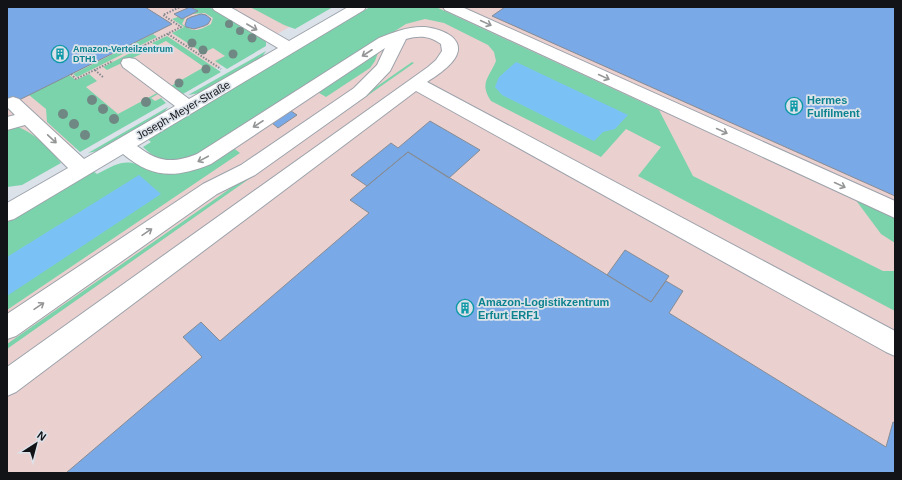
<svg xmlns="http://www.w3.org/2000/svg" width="902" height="480" font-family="Helvetica,sans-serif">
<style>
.industrial{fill:#ebd0d0}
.green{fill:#7bd3ab}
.water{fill:#7ac2f6}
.building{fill:#79a9e7;stroke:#878c94}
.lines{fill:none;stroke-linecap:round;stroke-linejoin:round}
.minor-casing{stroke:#9da3ab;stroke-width:2}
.path{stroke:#868a90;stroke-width:2;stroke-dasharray:1.5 1.5;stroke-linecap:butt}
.minor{fill:#fff;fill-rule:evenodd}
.tree{fill:#708883}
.oneway{stroke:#949596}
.labels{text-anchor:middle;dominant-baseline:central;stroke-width:3.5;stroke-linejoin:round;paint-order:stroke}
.far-culture-label{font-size:9px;font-weight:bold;fill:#0d838f;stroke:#dce2ea;text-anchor:start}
.culture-label{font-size:11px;font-weight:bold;fill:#0d838f;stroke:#dce2ea;text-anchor:start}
.street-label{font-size:11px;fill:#111316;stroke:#dce2ea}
</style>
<rect width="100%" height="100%" fill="#dce2ea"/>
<path class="industrial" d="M7 7H325L7 186Z
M400 7H895V473H7V250Z"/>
<path class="green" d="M192 7H209L261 38 266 42V46L227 69 215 61 225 56 213 48 203 53 172 33 184 27 172 19 178 17 182 19 185 18 182 24C194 33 198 31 211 24L213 18 205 13 192 14 198 11Z
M250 7H333L295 29 284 25Z
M370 7H436L659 110 693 176 883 271H895V311L638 176 661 147 626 129 601 157 491 101C479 83 489 78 496 61L494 52 488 45 444 23 425 19 406 24 196 157C173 161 161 165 143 147L151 142 147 139Z
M153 34 157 37 77 77 73 74Z
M167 36 221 72 183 94 171 86 204 67 166 41 156 46 152 43Z
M138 49 143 53 107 70 103 67Z
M379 50 375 61 370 68 326 97 316 91Z
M266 51 262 57 200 93 188 95Z
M412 62 414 63 7 349V344Z
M89 74 97 81 86 87 118 114 157 93 158 94 151 98 155 101 161 98 166 103 80 152 47 122 46 109 29 95 69 75 76 80Z
M168 107 162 115 102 150 88 153Z
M15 126C32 131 50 148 61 163L22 185 7 187V129Z
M231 146 240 153 7 310V222L93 171 97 174C121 161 127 158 152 170Z
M855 199 895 218V243L881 234Z"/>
<path class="water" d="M516 62 628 115 615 129 603 132 594 141 502 95 495 87 499 77Z
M139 175 161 194 7 296V257Z"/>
<path class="building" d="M7 7H145L172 24 7 106Z
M190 7 198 11 182 19 174 14Z
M505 7H895V196L492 16Z
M201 14 206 15 211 19 208 24 204 26 194 29 186 27 185 25 187 19 191 17Z
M291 111 297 115 278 128 272 123Z
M430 121 480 150 449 178 408 152 367 186 351 175 391 143 398 148Z
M408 152 651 302 666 281 683 291 669 313 886 447 893 422 895 423V473H66L202 357 183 337 201 322 220 341 369 213 350 200Z
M625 250 669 276 651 302 607 275Z"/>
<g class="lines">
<defs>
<path id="minor" d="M212 7H230L289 41 348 7H366L364 10 137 146C158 162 172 164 197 154L379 38C394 32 409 26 425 27 434 28 444 31 451 36 472 53 441 73 427 82L895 331V356L886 352 416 91 16 392 7 396V367L428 67 436 60 442 51 441 44C430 36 420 35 406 39L390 71 366 96 255 175 217 194 16 336 7 339V314L203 184 241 165 354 88 377 65 385 48 211 164C176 178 153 179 123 154L14 219 7 221V203L68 168 25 125 7 130V117L15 115 7 107V99L13 97 19 99 84 159 175 106 123 67 121 63 123 59 129 58 135 59 189 99 278 48 214 10Z
M443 7H462L895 201V218L445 10Z"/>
</defs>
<use href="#minor" class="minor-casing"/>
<path class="path" d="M168 34 221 69
M144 45 153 51
M137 49 181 27 163 15 180 7
M95 70 103 77
M71 74 76 79 113 61"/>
<use href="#minor" class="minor"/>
</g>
<g class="tree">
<circle cx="229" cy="24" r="4"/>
<circle cx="240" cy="31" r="4"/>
<circle cx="252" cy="38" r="4.5"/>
<circle cx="192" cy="43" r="4.5"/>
<circle cx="203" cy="50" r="4.5"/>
<circle cx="233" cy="54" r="4.5"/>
<circle cx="206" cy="69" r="4.5"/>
<circle cx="179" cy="83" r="4.5"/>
<circle cx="92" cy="100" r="5"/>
<circle cx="146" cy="102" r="5"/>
<circle cx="103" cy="109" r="5"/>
<circle cx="63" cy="114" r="5"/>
<circle cx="114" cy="119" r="5"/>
<circle cx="74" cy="124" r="5"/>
<circle cx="85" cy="135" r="5"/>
</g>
<defs><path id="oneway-shaft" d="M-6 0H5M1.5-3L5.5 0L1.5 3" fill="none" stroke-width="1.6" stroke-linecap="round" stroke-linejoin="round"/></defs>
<g class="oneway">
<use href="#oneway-shaft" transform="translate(486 23) rotate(25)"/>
<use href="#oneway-shaft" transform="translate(252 27) rotate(30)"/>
<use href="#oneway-shaft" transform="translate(367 53) rotate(147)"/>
<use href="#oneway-shaft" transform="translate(604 77) rotate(25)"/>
<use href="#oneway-shaft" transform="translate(258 124) rotate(147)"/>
<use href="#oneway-shaft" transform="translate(722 131) rotate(25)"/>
<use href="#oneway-shaft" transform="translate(52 139) rotate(43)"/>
<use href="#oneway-shaft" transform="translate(203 159) rotate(152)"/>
<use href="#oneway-shaft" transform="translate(840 185) rotate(25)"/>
<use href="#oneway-shaft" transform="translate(147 232) rotate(-34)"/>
<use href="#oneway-shaft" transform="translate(39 306) rotate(-34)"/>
</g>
<defs>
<symbol id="building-ring" viewBox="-11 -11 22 22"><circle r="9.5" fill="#dce2ea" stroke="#0f9aa8" stroke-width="1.5"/><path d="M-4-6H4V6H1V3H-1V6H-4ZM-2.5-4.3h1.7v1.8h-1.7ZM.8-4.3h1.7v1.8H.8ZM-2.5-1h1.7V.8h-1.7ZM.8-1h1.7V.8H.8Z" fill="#0f9aa8"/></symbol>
</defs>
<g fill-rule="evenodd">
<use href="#building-ring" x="50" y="44" width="20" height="20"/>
<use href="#building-ring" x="784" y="96" width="20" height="20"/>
<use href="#building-ring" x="455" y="298" width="20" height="20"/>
</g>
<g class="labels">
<g class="far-culture-label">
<text x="73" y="49">Amazon-Verteilzentrum<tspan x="73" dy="10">DTH1</tspan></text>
</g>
<g class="culture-label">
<text x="807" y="100">Hermes<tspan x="807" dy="13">Fulfilment</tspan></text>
<text x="478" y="302">Amazon-Logistikzentrum<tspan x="478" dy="13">Erfurt ERF1</tspan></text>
</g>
<g class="street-label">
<text transform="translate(183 110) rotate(-30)">Joseph-Meyer-Straße</text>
</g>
</g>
<rect width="902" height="480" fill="none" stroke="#111316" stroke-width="16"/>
<g transform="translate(36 444) rotate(36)" stroke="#dce2ea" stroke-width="3" paint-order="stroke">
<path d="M0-3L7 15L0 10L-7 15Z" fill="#111316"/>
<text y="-6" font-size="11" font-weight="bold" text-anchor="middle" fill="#111316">N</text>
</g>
</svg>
